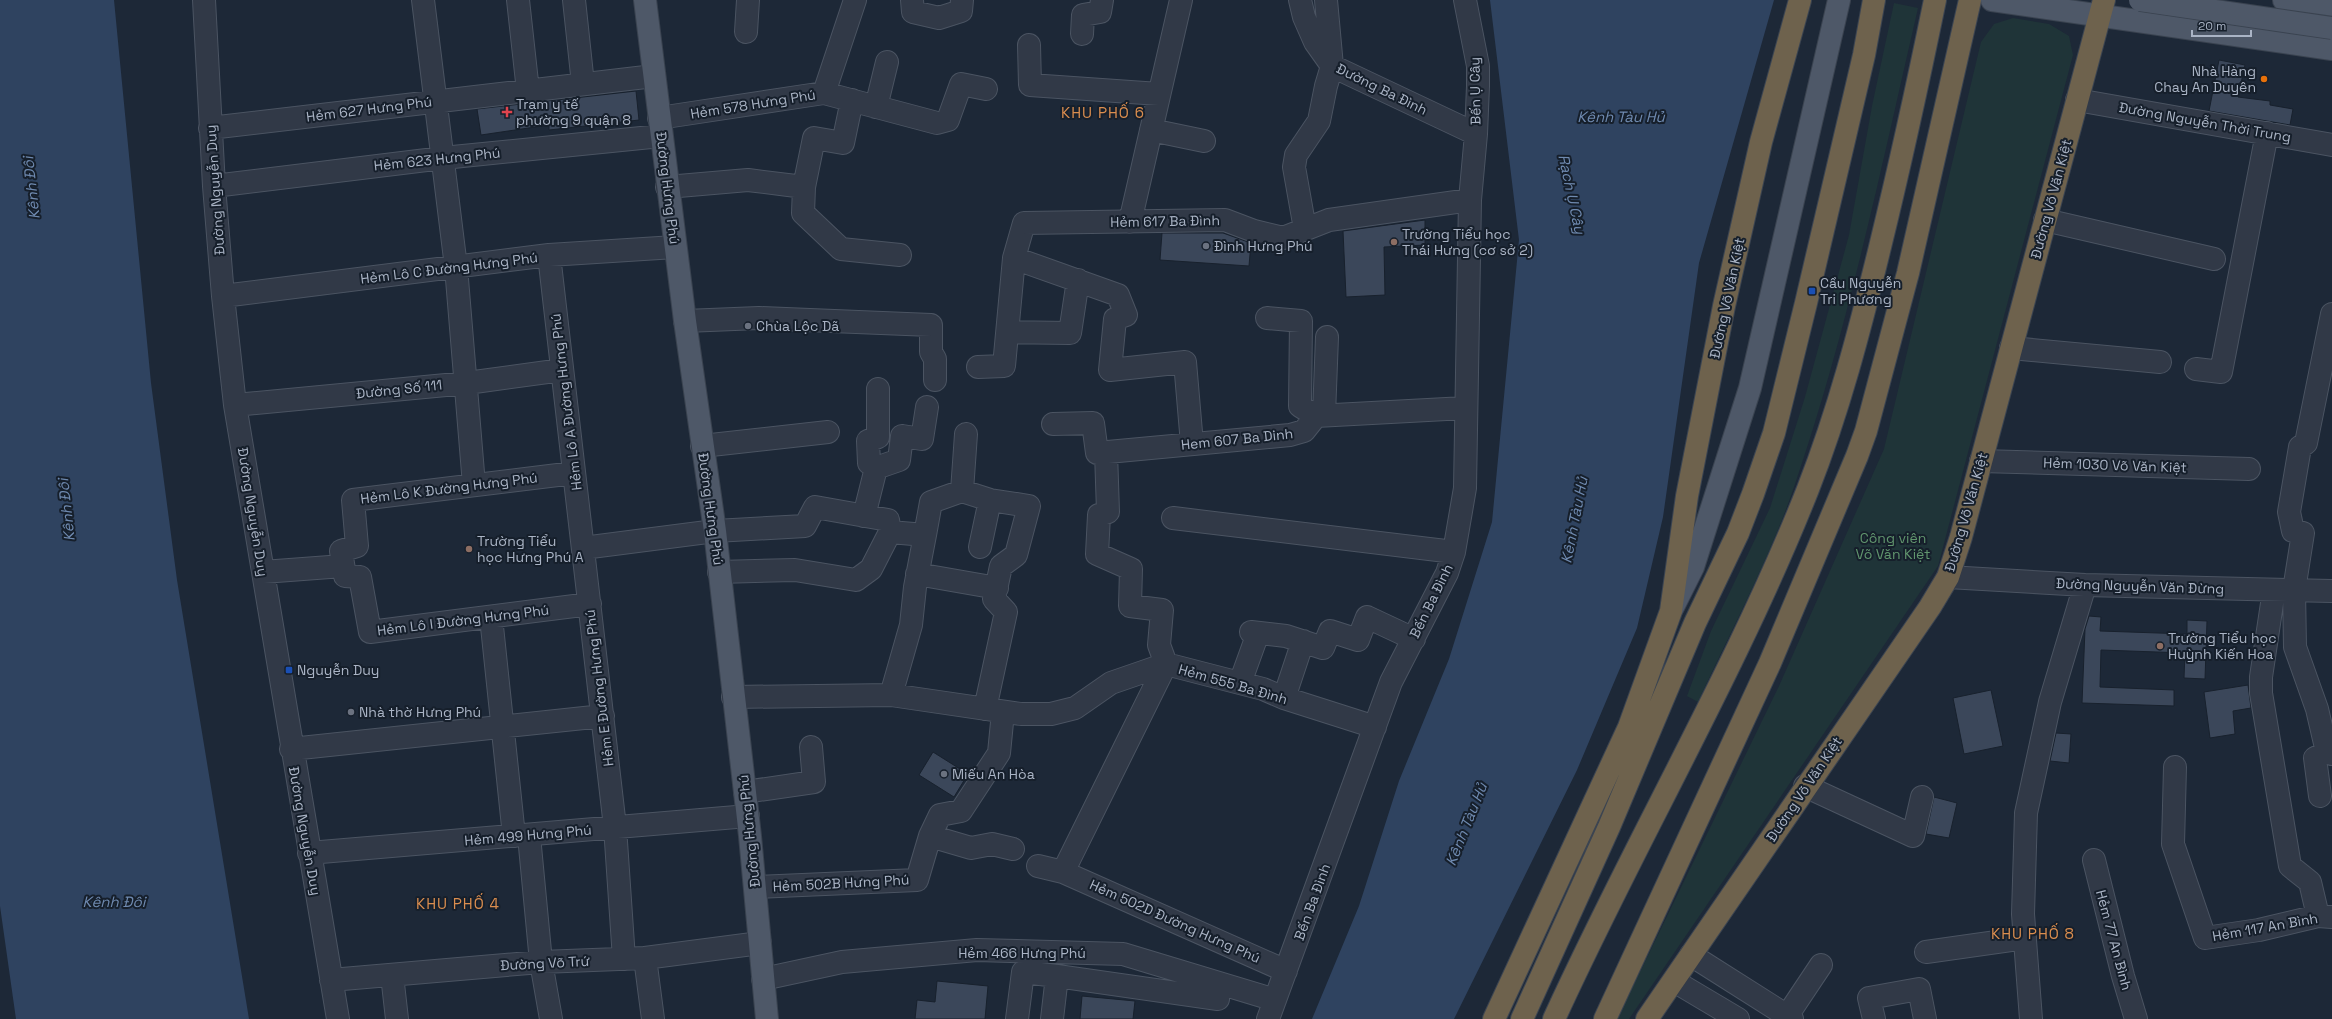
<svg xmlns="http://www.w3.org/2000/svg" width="2332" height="1019" font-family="'Space Grotesk',sans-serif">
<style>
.green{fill:#1f3438}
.water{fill:#2f4360}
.building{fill:#3b475a;stroke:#18212d}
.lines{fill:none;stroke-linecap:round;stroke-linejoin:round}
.minor-casing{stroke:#4b5462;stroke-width:24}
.major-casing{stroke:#3a4350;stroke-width:24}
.highway-casing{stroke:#3b4451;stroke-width:24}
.minor{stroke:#313947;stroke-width:22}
.major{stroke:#4e5868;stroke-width:22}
.highway{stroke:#6e624d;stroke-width:22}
.major-bridge-casing{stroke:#3a4350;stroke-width:24;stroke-linecap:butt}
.major-bridge{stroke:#4e5868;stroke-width:22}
.food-dot{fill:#e8710a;stroke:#161f2b;stroke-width:1.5}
.health-dot{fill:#e0444e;stroke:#161f2b;stroke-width:1.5}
.education-dot{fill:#8d6e63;stroke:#161f2b;stroke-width:1.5}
.worship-dot{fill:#6b7280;stroke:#161f2b;stroke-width:1.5}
.transit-dot{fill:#1a4fb4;stroke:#161f2b;stroke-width:1.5}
.labels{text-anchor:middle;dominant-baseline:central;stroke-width:4;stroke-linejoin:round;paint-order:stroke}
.poi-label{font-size:14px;fill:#aab4c5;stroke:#161f2b;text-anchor:start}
.street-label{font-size:14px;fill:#aab4c5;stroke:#161f2b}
.park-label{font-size:14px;fill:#61966e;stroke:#161f2b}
.neighbourhood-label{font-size:15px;letter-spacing:1px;fill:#db8e4f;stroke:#161f2b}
.water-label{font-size:15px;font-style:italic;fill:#6f8ab0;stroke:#161f2b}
</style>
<rect width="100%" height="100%" fill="#1d2837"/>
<path class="green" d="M1894 3 1918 8C1881 168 1848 329 1795 484 1770 559 1731 630 1698 702L1687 696 1711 631 1770 508 1805 397 1849 235 1872 106Z
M2013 18 2049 24 2069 36 2073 55 1938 566 1629 1019H1617L1779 686 1884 449 1981 42 1994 24Z"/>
<path class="water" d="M0 0H114L151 383 177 580 249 1019H16L0 906Z
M1490 0H1774L1699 263 1663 517 1637 628 1577 770 1454 1019H1312L1359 906 1399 781 1449 659 1492 522 1519 240Z"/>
<path class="building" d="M2219 60 2245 65 2238 97 2270 101V105L2293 109 2290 125 2209 111Z
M636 91 639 120 549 130V125L481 135 477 109Z
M1425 220V245L1384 247 1385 295 1346 297 1343 231Z
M1162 233H1223L1251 243 1249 266 1160 260Z
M2089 616 2101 617 2100 631 2187 634V620L2207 621 2205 679 2184 678 2185 653 2101 650 2100 687 2174 690V706L2082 703 2085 629Z
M2248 685 2251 708 2233 711 2235 734 2210 738 2204 692Z
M1991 690 2003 746 1964 754 1953 698Z
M2056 733 2071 734 2069 763 2050 761Z
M933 752 968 774 954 797 919 775Z
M1934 797 1957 803 1949 838 1926 834Z
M937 981 988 986 985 1019H915L917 1000 935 1002Z
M1082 996 1135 1001 1133 1019H1080Z"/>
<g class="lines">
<defs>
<path id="minor" d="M204 0 214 186 223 296 235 405 338 1019
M423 0 456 267 474 485
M518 0 528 91
M574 0 583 84
M912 0 913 12 939 18 961 11 962 0
M1300 0 1304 17 1315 42 1332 66 1476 134
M746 32 748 0
M1082 34 1083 15 1100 12 1102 0
M1029 45 1030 85 1159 94
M824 93 855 0
M2077 100 2332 145
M876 107 887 62
M659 118 824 93 937 123 948 120 961 84 986 89
M210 128 654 76
M1151 130 1204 141
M214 186 443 158 661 136
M667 187 748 180 804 187 814 138 843 143 852 100
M804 187 803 213 841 249 900 255
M2045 220 2214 259
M1130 222 1181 0
M1305 229 1294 167 1296 155 1319 121 1326 86 1332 66 1326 0
M549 255 615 827 624 959
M1014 258 1118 295 1126 315 1115 319 1110 370 1185 362 1192 444
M223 296 549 255 675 247
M1267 318 1301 321 1300 406 1316 416
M685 321 759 318 931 325V352L935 359V380
M1008 332 1070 333 1078 280
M2011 348 2160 362
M978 367 1004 366 1014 258 1024 223 1225 220 1254 231 1283 238 1329 220 1470 200
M2196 369 2221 372 2267 133
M235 405 467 383 562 370
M1324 415 1327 337
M1053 424 1093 423 1097 453 1290 435 1304 431 1316 416 1465 408
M702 446 828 432
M1106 452 1108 512 1099 515 1097 554 1131 569 1130 606 1162 610 1159 645 1166 664 1263 689 1284 698 1375 727
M1981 461 2249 469
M876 468 869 463 868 441 878 437V389
M574 473 353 500 357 546 341 551 345 576 360 577 370 632 590 604
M962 491 966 434
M864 516 876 468 899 460 902 436 922 439 927 407
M1173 518 1454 552
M980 547 990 500
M583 548 715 531 805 526 815 507 888 520 890 532 925 535 931 502 962 491 990 500 1029 506 1016 555 1001 566 994 599 1006 612 985 709
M263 572 343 566
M719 572 795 570 856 580 871 569 890 532
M917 574 997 588
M1948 577 2085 585 2332 591
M2274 590 2261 677V693L2290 866 2310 882 2318 916
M491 617 514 836
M1251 632 1286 636 1323 648 1330 631 1358 640 1367 617 1414 639
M1240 683 1258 633
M891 695 911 625 915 587 925 535
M733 697 891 695 1021 714H1051L1075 708 1111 683 1166 664
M1284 698 1303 641
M291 749 603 716
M2327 752 2317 709 2295 647 2294 590 2303 533 2293 531 2289 512 2300 447 2306 443 2332 314
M2175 767 2173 844 2205 938 2259 930 2318 916 2332 917
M1805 786 1913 836 1922 797
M745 792 814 782 811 747
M2320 796 2315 758 2327 752 2332 754
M529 836 541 962 551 1019
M930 836 971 848 992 844 1013 849
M309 853 748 816
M2094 860 2123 976 2136 1019
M1038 866 1063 872 1286 971
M1063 872 1166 664
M755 887 917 880 930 836 940 815 961 811 999 753 1003 712
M1926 952 2025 938
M1691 955 1792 1019
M645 958 653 1019
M392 975 397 1019
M1057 976 1218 999
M763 979 842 962 977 950 1123 954 1275 1000
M331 980 541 962 645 958 760 943
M1674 981 1738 1019
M1787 1016 1821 965
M1017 1019 1023 972 1057 976 1052 1019
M1268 1019 1391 682 1447 573 1454 552 1465 488 1470 200 1476 134 1478 86V66L1465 0
M1874 1019 1869 998 1919 989 1925 1019
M2031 1019 2023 914 2026 813 2050 702 2085 585"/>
<path id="major" d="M645 0 685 321 715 531 750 836 767 1019
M1992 0 2332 49
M2284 0 2332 7
M1673 607 1693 567 1750 388 1839 0"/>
<path id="highway" d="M1494 1019 1629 727 1671 611 1687 496 1724 306 1761 142 1800 0
M1522 1019 1609 827 1695 623 1738 533 1753 494 1774 433 1806 303 1864 55 1874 0
M1554 1019C1635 841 1736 671 1808 489 1839 410 1860 329 1880 247 1900 165 1918 83 1935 0
M1605 1019 1770 663 1857 456 1866 431 1908 273 1970 0
M1647 1019 1930 607 1948 577 1961 537 2104 0"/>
</defs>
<use href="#minor" class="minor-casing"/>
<use href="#major" class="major-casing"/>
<use href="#highway" class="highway-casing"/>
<use href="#minor" class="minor"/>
<use href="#major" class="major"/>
<use href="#highway" class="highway"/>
<defs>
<path id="major-bridge" d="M2140 0 2332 28"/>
</defs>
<use href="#major-bridge" class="major-bridge-casing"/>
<use href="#major-bridge" class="major-bridge"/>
</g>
<circle class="food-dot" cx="2264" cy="79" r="4"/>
<path class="health-dot" d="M505 106h4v4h4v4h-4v4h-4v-4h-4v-4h4z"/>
<g class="education-dot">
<circle cx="1394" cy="242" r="4"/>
<circle cx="469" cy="549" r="4"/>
<circle cx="2160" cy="646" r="4"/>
</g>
<g class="worship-dot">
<circle cx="1206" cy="246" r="4"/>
<circle cx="748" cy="326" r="4"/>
<circle cx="351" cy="712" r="4"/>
<circle cx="944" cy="774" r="4"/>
</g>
<g class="transit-dot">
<rect x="1808" y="287" width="8" height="8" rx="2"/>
<rect x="285" y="666" width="8" height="8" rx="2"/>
</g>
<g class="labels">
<g class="poi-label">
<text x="2256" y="71" text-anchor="end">Nhà Hàng<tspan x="2256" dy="16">Chay An Duyên</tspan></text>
<text x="516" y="104">Trạm y tế<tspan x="516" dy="16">phường 9 quận 8</tspan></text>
<text x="1402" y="234">Trường Tiểu học<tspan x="1402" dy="16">Thái Hưng (cơ sở 2)</tspan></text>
<text x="1214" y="246">Đình Hưng Phú</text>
<text x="1820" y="283">Cầu Nguyễn<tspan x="1820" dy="16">Tri Phương</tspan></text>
<text x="756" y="326">Chùa Lộc Dã</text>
<text x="477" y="541">Trường Tiểu<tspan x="477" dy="16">học Hưng Phú A</tspan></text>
<text x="2168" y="638">Trường Tiểu học<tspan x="2168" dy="16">Huỳnh Kiến Hoa</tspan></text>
<text x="297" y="670">Nguyễn Duy</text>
<text x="359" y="712">Nhà thờ Hưng Phú</text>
<text x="952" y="774">Miếu An Hòa</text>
</g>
<g class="street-label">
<text transform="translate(1382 89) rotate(26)">Đường Ba Đình</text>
<text transform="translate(1475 91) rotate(-91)">Bến Ụ Cây</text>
<text transform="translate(753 104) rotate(-9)">Hẻm 578 Hưng Phú</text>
<text transform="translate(369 109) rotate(-7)">Hẻm 627 Hưng Phú</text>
<text transform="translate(2205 122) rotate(10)">Đường Nguyễn Thời Trung</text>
<text transform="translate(437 159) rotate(-6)">Hẻm 623 Hưng Phú</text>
<text transform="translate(668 188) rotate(83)">Đường Hưng Phú</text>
<text transform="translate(215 190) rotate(-94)">Đường Nguyễn Duy</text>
<text transform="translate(2051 199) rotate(-75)">Đường Võ Văn Kiệt</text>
<text transform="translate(1165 221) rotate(-1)">Hẻm 617 Ba Đình</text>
<text transform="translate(449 268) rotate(-7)">Hẻm Lô C Đường Hưng Phú</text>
<text transform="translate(1727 298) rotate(-78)">Đường Võ Văn Kiệt</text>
<text transform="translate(399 389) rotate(-6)">Đường Số 111</text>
<text transform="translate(566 402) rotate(-97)">Hẻm Lô A Đường Hưng Phú</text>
<text transform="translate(1237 439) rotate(-6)">Hem 607 Ba Dinh</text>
<text transform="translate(2115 465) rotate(2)">Hẻm 1030 Võ Văn Kiệt</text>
<text transform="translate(449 488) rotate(-7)">Hẻm Lô K Đường Hưng Phú</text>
<text transform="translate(711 509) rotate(82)">Đường Hưng Phú</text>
<text transform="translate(253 512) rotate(81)">Đường Nguyễn Duy</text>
<text transform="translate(1966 512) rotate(-74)">Đường Võ Văn Kiệt</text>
<text transform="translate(2140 586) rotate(2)">Đường Nguyễn Văn Đừng</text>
<text transform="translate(1431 601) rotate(-64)">Bến Ba Đình</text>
<text transform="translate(463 620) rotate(-7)">Hẻm Lô I Đường Hưng Phú</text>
<text transform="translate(1233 684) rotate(16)">Hẻm 555 Ba Đình</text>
<text transform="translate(599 688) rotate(-97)">Hẻm E Đường Hưng Phú</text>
<text transform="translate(1804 789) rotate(-56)">Đường Võ Văn Kiệt</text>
<text transform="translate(305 831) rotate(80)">Đường Nguyễn Duy</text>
<text transform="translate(749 831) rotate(-96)">Đường Hưng Phú</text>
<text transform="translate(528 835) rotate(-5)">Hẻm 499 Hưng Phú</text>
<text transform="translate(841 883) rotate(-3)">Hẻm 502B Hưng Phú</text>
<text transform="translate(1312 902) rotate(-70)">Bến Ba Đình</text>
<text transform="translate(1175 921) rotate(24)">Hẻm 502D Đường Hưng Phú</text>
<text transform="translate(2265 927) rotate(-10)">Hẻm 117 An Bình</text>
<text transform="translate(2114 940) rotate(75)">Hẻm 77 An Bình</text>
<text x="1022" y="953">Hẻm 466 Hưng Phú</text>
<text transform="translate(545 963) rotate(-3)">Đường Võ Trứ</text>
</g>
<g class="park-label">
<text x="1893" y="538">Công viên<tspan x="1893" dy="16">Võ Văn Kiệt</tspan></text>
</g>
<g class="neighbourhood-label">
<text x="1103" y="112">KHU PHỐ 6</text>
<text x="458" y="903">KHU PHỐ 4</text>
<text x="2033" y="933">KHU PHỐ 8</text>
</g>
<g class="water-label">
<text x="1621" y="116">Kênh Tàu Hủ</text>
<text transform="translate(31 188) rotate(-96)">Kênh Đôi</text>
<text transform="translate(1572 194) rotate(78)">Rạch Ụ Cây</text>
<text transform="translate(66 510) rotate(-96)">Kênh Đôi</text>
<text transform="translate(1574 520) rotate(-79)">Kênh Tàu Hủ</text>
<text transform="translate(1466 824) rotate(-68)">Kênh Tàu Hủ</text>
<text x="114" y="901">Kênh Đôi</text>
</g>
</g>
<path d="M2192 30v6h59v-6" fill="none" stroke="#aab4c5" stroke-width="2"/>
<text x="2198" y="30" font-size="12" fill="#aab4c5" stroke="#161f2b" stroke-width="3" paint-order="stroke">20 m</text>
</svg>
